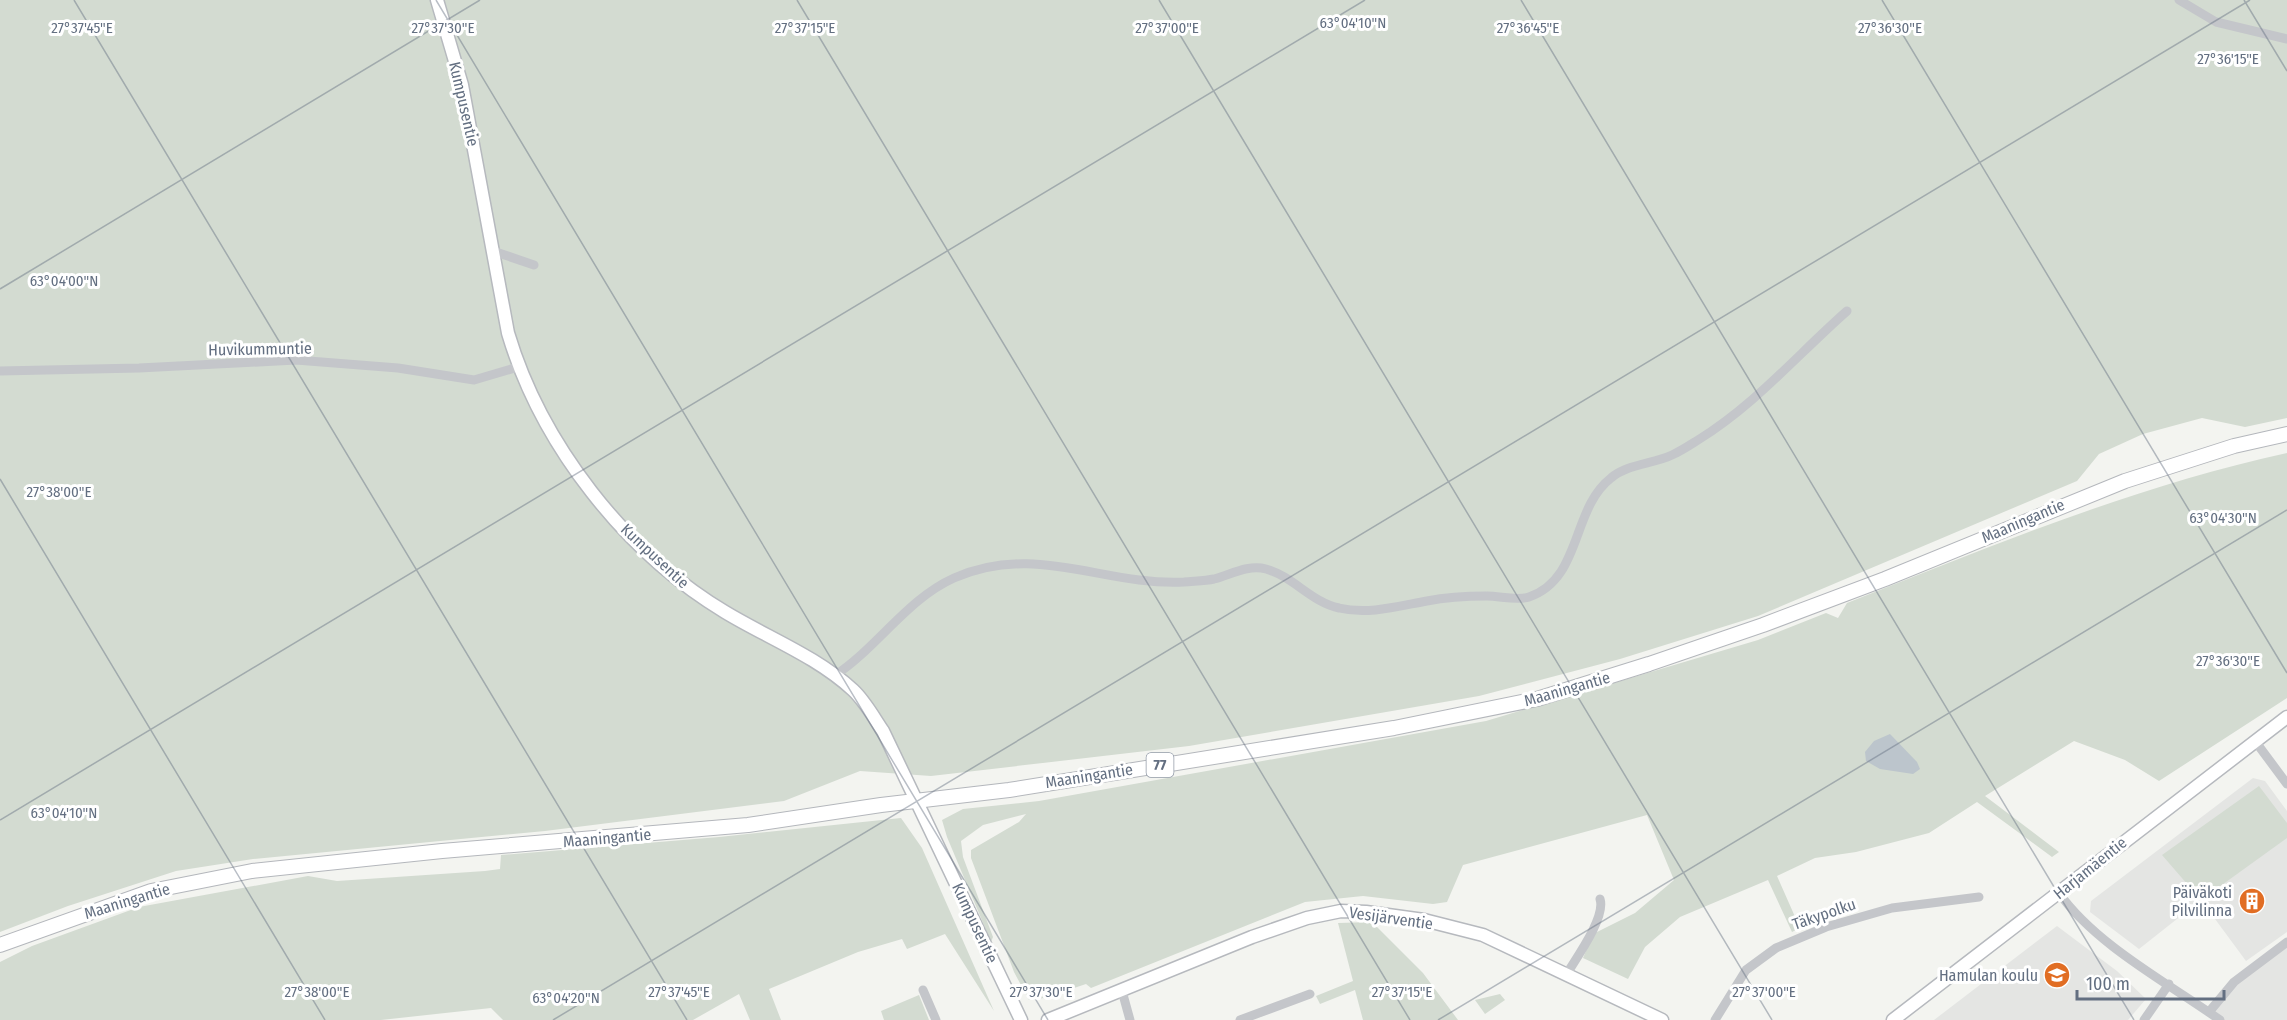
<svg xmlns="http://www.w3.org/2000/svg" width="2287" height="1020" font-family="'Fira Sans Condensed',sans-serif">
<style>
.built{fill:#e4e5e3}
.green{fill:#d3dbd1}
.water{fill:#bcc5cc}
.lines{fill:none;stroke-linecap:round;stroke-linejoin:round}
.secondary-casing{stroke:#b6b9be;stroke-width:15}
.primary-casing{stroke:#b4b7bc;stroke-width:16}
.street{stroke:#c4c6ca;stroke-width:9}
.secondary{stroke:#fff;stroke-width:12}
.primary{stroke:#fff;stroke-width:14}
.ticks{fill:none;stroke:#636f81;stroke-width:1.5;stroke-opacity:0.45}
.labels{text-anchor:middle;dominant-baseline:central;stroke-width:6;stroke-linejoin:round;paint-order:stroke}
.shield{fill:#fff;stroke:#929aa7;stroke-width:1.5}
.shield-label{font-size:15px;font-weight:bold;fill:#636f81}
.street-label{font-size:16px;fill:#636f81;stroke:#fff}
.poi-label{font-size:16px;fill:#636f81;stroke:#fff;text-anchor:end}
.ticks-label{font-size:15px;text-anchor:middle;fill:#636f81;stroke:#fff;stroke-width:6;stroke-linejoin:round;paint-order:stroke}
</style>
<rect width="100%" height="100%" fill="#f3f4f0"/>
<path class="built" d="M2253 778 2265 781 2287 811V932L2246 961 2201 900 2139 949 2090 912 2091 901Z
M2057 926 2117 971 2146 999 2128 1020H1934Z
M2287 942V1020H2220L2209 1012 2234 982Z"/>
<path class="green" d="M0 0H2287V418L2245 427 2202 418 2143 434 2099 454 2077 481 1758 616 1620 659 1479 696 1189 746 931 776 860 771 784 801 545 831 253 859 176 871 68 906 0 932Z
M2287 453V698L2159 781 2125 760 2074 741 1985 796 2059 852 2052 857 1977 802 1929 833 1856 852 1815 858 1777 876 1800 928 1792 932 1768 880 1680 917 1645 947 1628 979 1583 958 1593 934 1635 913 1674 880 1647 815 1463 865 1447 902 1433 904 1363 896 1305 902 1091 988 1086 984 1044 998 1029 1000 1014 972 971 858V850L1019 822 1026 814 983 825 961 841 963 857 993 937 991 942 947 837 942 820 963 809 1039 801 1486 721 1758 640 1826 613 1838 618 1847 603C1992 546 2135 486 2287 453Z
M2259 786 2287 823V838L2201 900 2162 855Z
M901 818 922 848 994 1011 945 934 907 949 902 939 858 952 769 989 781 1020H750L739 994 693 1020H503L491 1008 381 1020H0V962L32 946 139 907 308 876 337 881 485 871 500 869 501 855 719 837Z
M1372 922 1423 973 1458 1020H1363L1355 990 1320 1004 1316 996 1353 981 1338 923Z
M1500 994 1505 1000 1485 1014 1475 1000Z
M919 995 929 1020H884L881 1011Z"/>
<path class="water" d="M1890 734 1917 762 1920 769 1913 774 1880 769 1866 761 1865 752 1874 741Z"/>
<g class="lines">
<defs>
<path id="secondary" d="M437 0 462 85 508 333C541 444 625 552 725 612 768 638 816 656 853 690 865 701 874 718 883 731L1021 1020
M1048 1020 1252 937 1307 918 1341 911 1366 912 1424 920 1483 935 1662 1020
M1893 1020 2287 717"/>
<path id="primary" d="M0 945 151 891 252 871 442 851 748 825 881 805 1009 790 1394 728 1537 699 1649 664 1763 625 1885 579 2125 481 2234 446 2287 434"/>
</defs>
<use href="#secondary" class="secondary-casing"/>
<use href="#primary" class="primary-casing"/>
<path class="street" d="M2179 0 2216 22 2287 39
M493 251 534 265
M0 371 139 368 296 360 398 368 474 380 518 367
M834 676C877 648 907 599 954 578 1036 542 1103 586 1184 582 1194 581 1205 581 1214 579 1230 575 1248 564 1266 569 1294 577 1311 602 1339 608 1368 615 1399 606 1427 601 1447 597 1467 596 1487 596 1500 596 1517 601 1529 597 1582 579 1571 509 1611 478 1627 464 1653 464 1672 455 1681 451 1690 445 1698 440 1756 404 1797 355 1847 311
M2255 741 2287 784
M2059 893C2096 945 2168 983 2220 1020
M1566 975C1577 957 1606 917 1600 899
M923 990 936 1020
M1122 991 1130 1020
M2209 1012 2234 982 2287 942
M1240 1020 1310 994
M1715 1020 1746 970 1776 948 1826 927 1892 908 1979 897
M2144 1020 2169 984"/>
<use href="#secondary" class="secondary"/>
<use href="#primary" class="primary"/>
</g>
<path class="ticks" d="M74 0 687 1020M436 0 1048 1020M797 0 1410 1020M1159 0 1772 1020M1521 0 2134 1020M1882 0 2287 673M2244 0 2287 71M0 289 480 0M0 479 325 1020M0 820 1365 0M553 1020 2250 0M1438 1020 2287 510"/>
<defs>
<symbol id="building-disc" viewBox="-11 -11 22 22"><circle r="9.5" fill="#e16d23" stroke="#fff"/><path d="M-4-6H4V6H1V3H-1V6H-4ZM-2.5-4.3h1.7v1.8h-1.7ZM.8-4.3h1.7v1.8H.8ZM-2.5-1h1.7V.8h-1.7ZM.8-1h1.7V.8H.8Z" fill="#fff"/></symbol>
<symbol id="school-disc" viewBox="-11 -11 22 22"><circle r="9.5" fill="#e16d23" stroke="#fff"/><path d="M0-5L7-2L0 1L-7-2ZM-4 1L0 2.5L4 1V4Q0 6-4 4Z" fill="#fff"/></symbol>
</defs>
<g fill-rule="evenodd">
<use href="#building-disc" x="2237" y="886" width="30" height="30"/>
<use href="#school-disc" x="2042" y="960" width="30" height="30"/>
</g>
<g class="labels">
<rect class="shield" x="1146.5" y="753" width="27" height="24" rx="4.5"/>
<g class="shield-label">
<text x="1160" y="765">77</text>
</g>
<g class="street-label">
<text transform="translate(464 104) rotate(77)">Kumpusentie</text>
<text transform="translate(260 349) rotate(-1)">Huvikummuntie</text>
<text transform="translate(2023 521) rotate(-23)">Maaningantie</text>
<text transform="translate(655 556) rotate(43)">Kumpusentie</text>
<text transform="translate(1567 689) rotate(-16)">Maaningantie</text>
<text transform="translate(1089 776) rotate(-9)">Maaningantie</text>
<text transform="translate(607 838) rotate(-5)">Maaningantie</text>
<text transform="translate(2090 868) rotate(-39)">Harjamäentie</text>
<text transform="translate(127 901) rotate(-17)">Maaningantie</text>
<text transform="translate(1824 914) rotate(-19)">Täkypolku</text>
<text transform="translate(1391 918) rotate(8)">Vesijärventie</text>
<text transform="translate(975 923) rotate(65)">Kumpusentie</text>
</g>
<g class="poi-label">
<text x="2232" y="892">Päiväkoti<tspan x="2232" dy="18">Pilvilinna</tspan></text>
<text x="2038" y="975">Hamulan koulu</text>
</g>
</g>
<g class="ticks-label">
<text x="1353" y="28">63°04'10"N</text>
<text x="82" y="33">27°37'45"E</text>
<text x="443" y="33">27°37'30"E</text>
<text x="805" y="33">27°37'15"E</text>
<text x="1167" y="33">27°37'00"E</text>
<text x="1528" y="33">27°36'45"E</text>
<text x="1890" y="33">27°36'30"E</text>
<text x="2228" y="64">27°36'15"E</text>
<text x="64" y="286">63°04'00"N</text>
<text x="59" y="497">27°38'00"E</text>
<text x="2223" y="523">63°04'30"N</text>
<text x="2228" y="666">27°36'30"E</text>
<text x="64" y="818">63°04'10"N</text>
<text x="317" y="997">27°38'00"E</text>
<text x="679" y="997">27°37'45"E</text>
<text x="1041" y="997">27°37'30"E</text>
<text x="1402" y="997">27°37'15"E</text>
<text x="1764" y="997">27°37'00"E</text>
<text x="566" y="1003">63°04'20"N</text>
</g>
<path d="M2077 990v9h147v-9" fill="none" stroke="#636f81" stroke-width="3"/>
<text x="2086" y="990" font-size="18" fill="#636f81" stroke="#ffffff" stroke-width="4.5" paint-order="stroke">100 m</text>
</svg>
